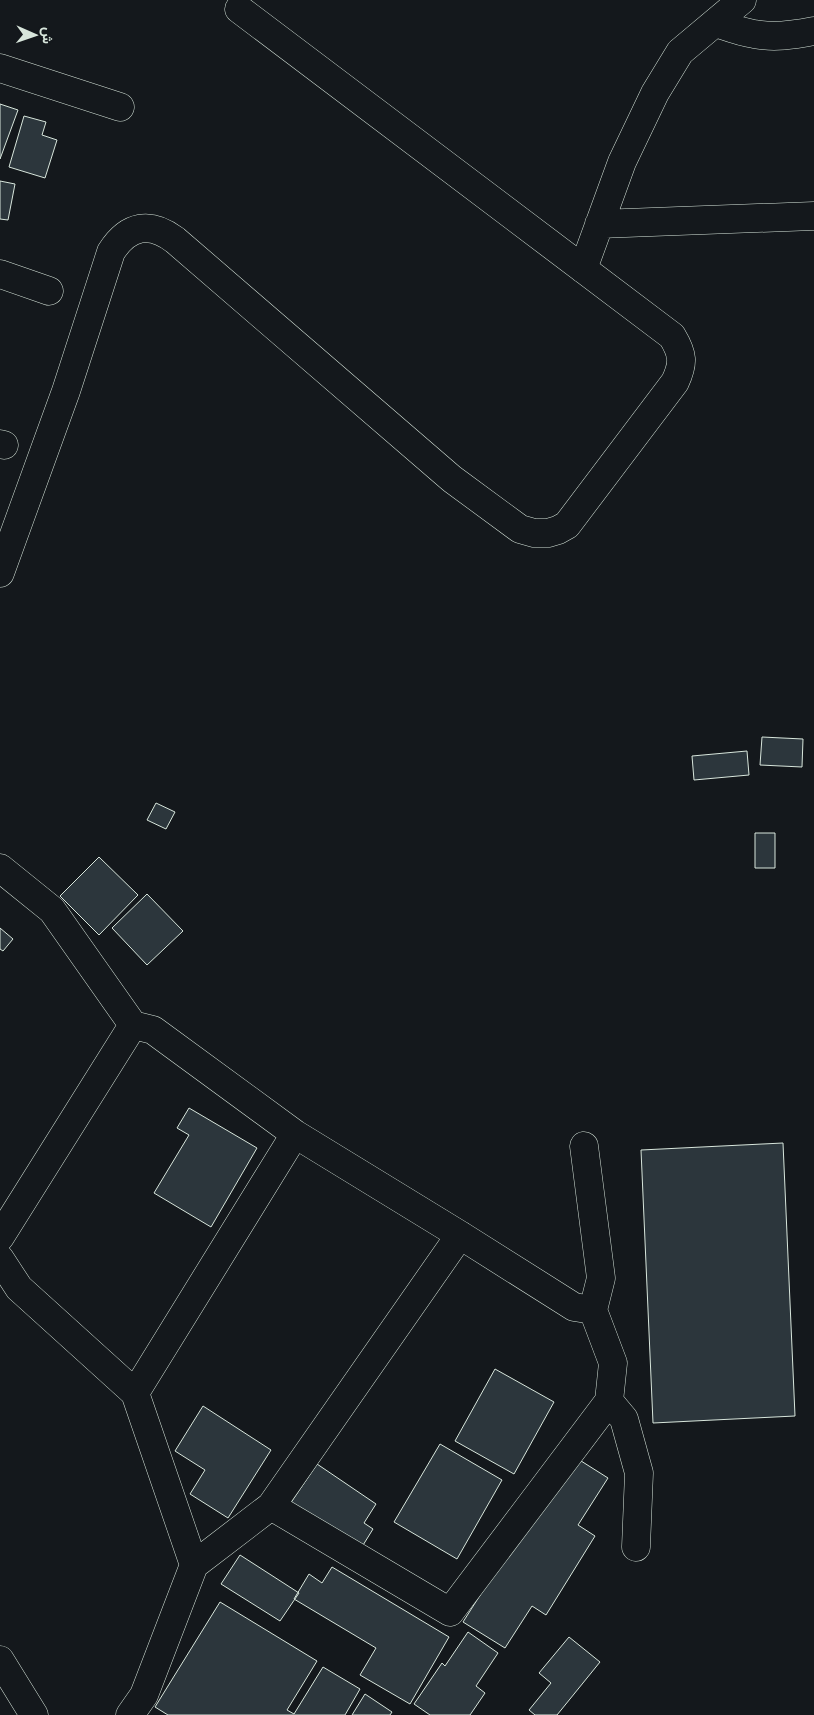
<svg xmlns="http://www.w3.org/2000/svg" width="814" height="1715" font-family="'DM Sans',Vazirmatn,sans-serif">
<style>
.building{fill:#2c363c;stroke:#d8e6dc}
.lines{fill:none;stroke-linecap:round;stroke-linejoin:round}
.street-casing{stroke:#d8e6dc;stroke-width:29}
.street{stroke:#14181c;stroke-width:28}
</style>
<rect width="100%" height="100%" fill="#14181c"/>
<path class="building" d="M0 104 18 110 0 159Z
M24 116 46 122 42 135 57 140 45 178 9 167Z
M0 181 15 184 8 220 0 219Z
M762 737 803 739 802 767 760 765Z
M747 751 749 775 694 780 692 756Z
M156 803 175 812 166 829 147 820Z
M755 833H775V868H755Z
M99 857 138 895 99 935 60 896Z
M147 894 183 931 147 965 112 928Z
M0 928 13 939 3 951 0 949Z
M189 1108 257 1148 211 1227 154 1193 189 1135 177 1128Z
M783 1143 795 1416 653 1423 641 1150Z
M495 1369 554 1402 514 1474 455 1441Z
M203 1406 271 1450 228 1518 190 1494 205 1470 175 1451Z
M440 1444 502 1480 457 1559 394 1522Z
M570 1454 608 1478 578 1525 595 1536 546 1615 532 1606 505 1648 463 1622Z
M317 1464 376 1504 364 1523 373 1529 360 1550 290 1504Z
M240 1555 299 1593 280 1621 221 1584Z
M332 1567 449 1637 410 1704 360 1675 376 1648 294 1599 309 1574 322 1583Z
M220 1602 317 1661 287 1710 294 1714 323 1667 360 1689 345 1715H168L155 1707Z
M468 1632 498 1653 476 1686 485 1693 470 1715H430L414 1704 442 1663 445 1666Z
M569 1637 600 1662 557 1715H535L529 1710 551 1683 539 1673Z
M365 1694 392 1712 390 1715H352Z"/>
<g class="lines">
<defs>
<path id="street" d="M716 23C728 27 741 32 754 34 774 38 794 35 814 31
M0 68 120 107
M599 224 814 216
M583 269 622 162 655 93 680 52 742 0
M0 274 49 291
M0 444 4 445
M0 573 66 391 111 252C128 225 150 221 175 240L452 479 520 529 534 533H548L558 530 567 525 675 382C684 363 683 354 672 336L239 9
M0 868 52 910 133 1025 153 1030 295 1134 460 1235 574 1307 593 1310
M0 1237 133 1025
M0 1259 19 1288 135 1393 194 1565
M135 1393 295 1134
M609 1401 624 1419 639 1473 636 1547
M271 1506 450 1612 609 1401 613 1363 593 1310 601 1278 584 1146
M0 1660 34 1715
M130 1715 144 1695 194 1565 271 1506 460 1235"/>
</defs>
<use href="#street" class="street-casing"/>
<use href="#street" class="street"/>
</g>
<g transform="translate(35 35) rotate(92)" stroke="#14181c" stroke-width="4" paint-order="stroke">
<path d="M0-4L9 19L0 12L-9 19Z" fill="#d8e6dc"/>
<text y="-8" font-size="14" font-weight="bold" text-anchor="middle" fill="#d8e6dc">ش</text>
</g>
</svg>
